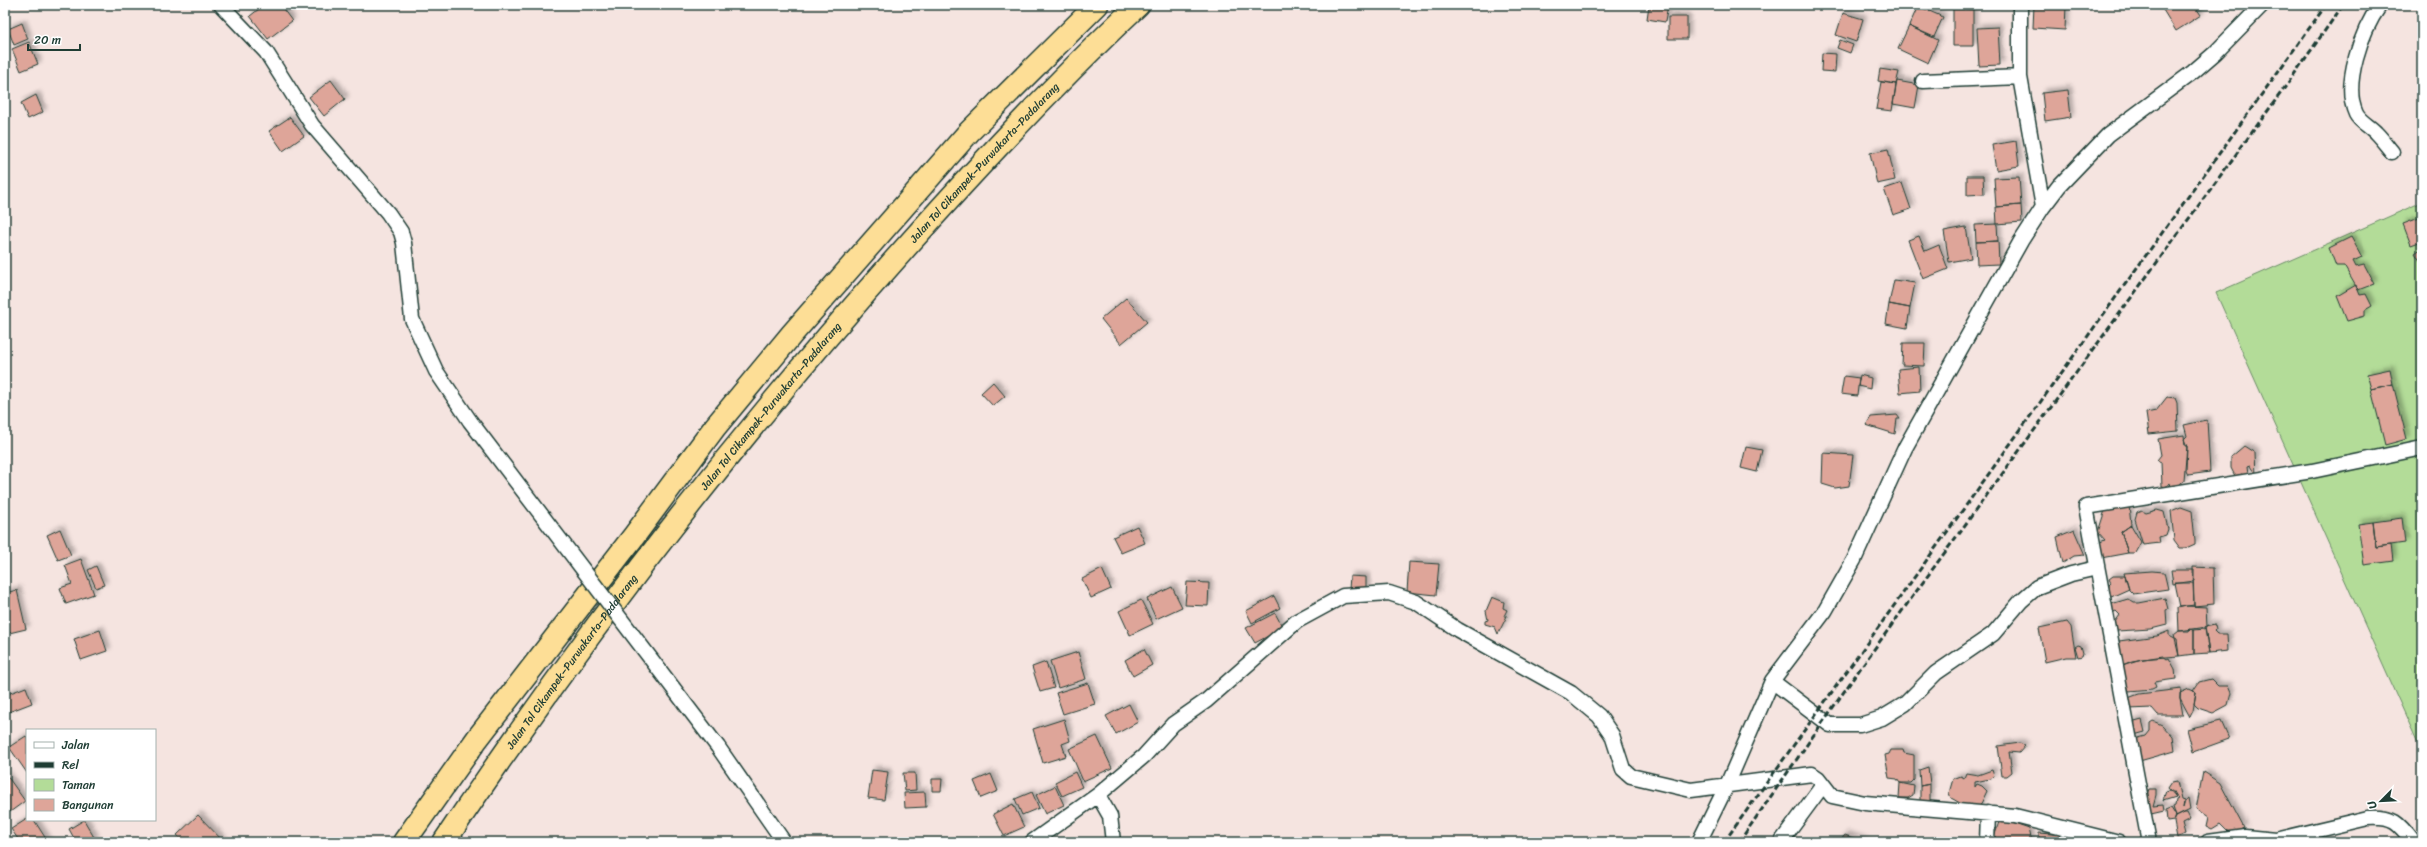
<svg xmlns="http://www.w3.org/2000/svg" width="2427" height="847" font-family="Sriracha,sans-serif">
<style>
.green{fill:#b3dc98;stroke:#698c66}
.building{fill:#dea599;stroke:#1f3d34;filter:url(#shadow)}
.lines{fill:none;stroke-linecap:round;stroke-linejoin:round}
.street-casing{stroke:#1f3d34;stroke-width:17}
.highway-casing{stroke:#1f3d34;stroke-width:25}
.street{stroke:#fff;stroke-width:14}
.highway{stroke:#fdde96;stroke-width:22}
.rail{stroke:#1f3d34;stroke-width:3;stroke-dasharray:6 3;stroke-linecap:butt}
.street-bridge-casing{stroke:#1f3d34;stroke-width:17;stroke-linecap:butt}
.street-bridge{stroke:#fff;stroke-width:14}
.labels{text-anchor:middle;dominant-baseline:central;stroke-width:3.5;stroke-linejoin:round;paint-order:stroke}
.street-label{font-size:11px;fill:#1f3d34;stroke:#fff}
</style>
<defs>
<filter id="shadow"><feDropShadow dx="3.5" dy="-3.5" stdDeviation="2" flood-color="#0004"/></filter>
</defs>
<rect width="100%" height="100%" fill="#f5e4e0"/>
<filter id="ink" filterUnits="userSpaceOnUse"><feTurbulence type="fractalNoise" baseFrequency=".025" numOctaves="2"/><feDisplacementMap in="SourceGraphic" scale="8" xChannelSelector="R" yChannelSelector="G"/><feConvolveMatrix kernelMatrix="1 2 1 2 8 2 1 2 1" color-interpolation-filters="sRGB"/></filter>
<g filter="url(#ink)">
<path class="green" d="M2422 202V752L2216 293Z"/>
<path class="building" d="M264 5H280L292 21 268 39 250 16Z
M1649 5H1668L1665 22 1647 19Z
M2034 5H2066L2065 30 2033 28Z
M2160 5H2194L2201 15 2176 31Z
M1918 6 1943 17 1934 37 1909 26Z
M1953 9H1973V46H1953Z
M1843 13 1863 19 1856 42 1836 35Z
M1668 17H1687V39H1668Z
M22 23 28 39 14 45 8 29Z
M1909 26 1938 40 1928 63 1898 49Z
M1998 27 2000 65 1979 66 1977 28Z
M1840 40 1853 45 1850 53 1837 48Z
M29 42 38 64 21 71 12 49Z
M1822 53 1836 54 1835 72 1821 71Z
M1880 69 1899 72 1896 84 1878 81Z
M331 80 345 99 324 116 309 97Z
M1897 81 1919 85 1915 108 1893 104Z
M1881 82 1896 84 1892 111 1876 109Z
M2068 90 2071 117 2045 121 2042 93Z
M36 95 43 112 28 119 21 103Z
M290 117 304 136 283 151 269 131Z
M2016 141 2019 166 1996 170 1992 145Z
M1888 149 1895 180 1877 184 1870 153Z
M1967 176H1983L1984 194 1967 195Z
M2019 177 2021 205 1996 207 1994 178Z
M1902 183 1911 209 1893 215 1884 189Z
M2021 205 2022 222 1997 224 1996 207Z
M2422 217V241L2411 245 2403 224Z
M1997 224 1998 241 1976 242 1975 225Z
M1966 227 1971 258 1949 262 1944 231Z
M1919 236 1925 251 1939 245 1948 269 1923 279 1908 240Z
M2351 237 2362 257 2353 261 2356 267 2364 265 2374 284 2358 290 2344 266H2336L2329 248Z
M1998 241 1999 264 1977 265 1976 242Z
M2422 248V264L2415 253Z
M1894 280 1915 283 1910 308 1889 304Z
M2356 285 2360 295 2366 294 2372 306 2365 310V316L2347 321 2337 296Z
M1126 298 1147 322 1121 344 1101 319Z
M1889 304 1910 308 1907 328 1886 324Z
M1903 343H1925L1924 366 1902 365Z
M1919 367 1920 391 1900 393 1898 369Z
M2390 369 2393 384 2371 389 2367 374Z
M1860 375 1871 378 1870 389 1858 386Z
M1844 376 1859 378 1857 396 1841 394Z
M993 382 1005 396 993 406 981 393Z
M2393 384 2407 439 2385 445 2371 389Z
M2167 397 2175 398 2177 403 2178 431 2149 434 2146 413 2156 411Z
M1897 415 1900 419H1897L1895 434 1866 425 1871 417Z
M2207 420 2210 472 2188 475 2186 471 2187 447 2184 439 2187 436 2184 425Z
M2184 435 2185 446H2187L2184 481 2176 486H2170L2169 483 2166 487 2162 486 2161 462 2157 460 2161 455 2158 439Z
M2244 446 2255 453 2256 475 2250 466 2247 467 2248 475 2245 477 2242 474 2235 476 2231 468V457Z
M1746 447 1762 450 1757 472 1741 468Z
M1823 453 1853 455 1849 486 1835 488 1822 484Z
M2107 504 2129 505 2131 525 2121 532 2128 553 2101 558 2095 544 2105 540 2098 532Z
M2181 507 2192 511 2195 540V544L2186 548H2180L2174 540 2171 511Z
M2141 510 2146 513 2157 510 2164 512 2168 529 2166 535 2159 537 2160 543 2143 545 2135 519 2137 512Z
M2402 518 2405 543 2376 547 2373 522Z
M2373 522 2376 547 2391 545 2393 561 2364 565 2358 524Z
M2131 525 2141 542 2135 553H2128L2121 532Z
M1137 526 1145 543 1121 553 1113 537Z
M60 529 71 555 58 560 47 535Z
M2074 530 2085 555 2074 556 2063 563 2057 537Z
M81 559 94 594 66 604 60 588 72 584 65 565Z
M1409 562 1439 564 1436 595 1407 592Z
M96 566 104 585 96 588 88 570Z
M2193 567 2213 568 2214 604 2194 606Z
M1102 569 1111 589 1091 598 1082 579Z
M2171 570H2194V581L2173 584Z
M2152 571 2164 572 2168 589 2133 594 2129 590 2124 573Z
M1350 576 1366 577V591L1349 589Z
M2113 576H2125L2129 589 2109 598V585L2111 583 2109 579Z
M1187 582 1209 583 1208 606 1185 605Z
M2175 583H2193L2194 605 2180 607Z
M1172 587 1182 607 1156 619 1147 599Z
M17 590 26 629 5 634V593Z
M1274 596 1280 608 1252 623 1246 611Z
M1492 597 1504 602 1503 608 1507 610 1504 616H1507L1498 634 1495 627 1485 624V621L1488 620 1486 611Z
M2165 598 2168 609 2166 610 2167 625 2151 629 2117 631 2115 622 2120 615 2116 611 2112 613 2111 604 2128 599 2134 603H2139Z
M1141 600 1153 624 1130 635 1119 611Z
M2186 606 2206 607 2207 627 2179 631 2178 608Z
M1275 613 1283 628 1255 643 1246 628Z
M2067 622 2071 627 2076 657H2066L2045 662 2039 628Z
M2215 625 2216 629 2214 631 2217 634H2227L2228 651 2209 653 2205 627Z
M2190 629 2194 630V654L2179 656 2174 635 2179 631H2189Z
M2205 629 2209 653 2194 654V630Z
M100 630 107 651 81 660 74 639Z
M2169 631V636L2177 640 2179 656 2141 659 2122 665 2119 641 2157 636Z
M2078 645 2081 646 2083 653 2082 656 2078 657 2075 647Z
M1144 649 1152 665 1133 676 1125 660Z
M1078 652 1086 679 1058 688 1050 661Z
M2163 656 2167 659 2169 658 2175 669 2176 679 2154 682 2156 687 2152 689 2129 691 2120 666 2132 661Z
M1046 662 1054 688 1040 692 1032 667Z
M2211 679 2218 686H2228L2231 693 2228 705 2213 713 2198 708 2194 704 2196 692 2193 691 2199 682Z
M1088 683 1095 704 1063 714 1056 693Z
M26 687 32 703 6 713 5 695Z
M2181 689 2180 698 2183 715H2158L2152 708 2129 709 2128 698 2139 694Z
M2189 689 2196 692 2193 711 2190 717 2180 698V693Z
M1129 704 1138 722 1116 734 1106 716Z
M1064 719 1070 741 1062 744 1066 756 1043 763 1033 729Z
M2142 720 2145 732 2134 735 2131 723Z
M2153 721 2162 725 2173 737 2175 751 2136 762 2131 740 2146 736 2150 731V723Z
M2221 721 2229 739 2193 752 2187 729Z
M26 736 27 737V773L9 747Z
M1097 736 1112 768 1083 781 1069 749Z
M2020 743 2025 746 2019 753 2009 752 2012 772 2007 776H2002L1998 746Z
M1891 750H1903L1904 753 1914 755V780L1911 783H1900L1897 779 1889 778 1885 755 1889 754Z
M1928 767 1930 784 1920 786 1919 770Z
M872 770 888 772 884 800 868 798Z
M1992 770 1994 776 1990 779 1975 782V787L1977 784 1982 786 1987 791 1979 808H1969L1951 798 1949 793 1953 779 1961 776 1964 778 1966 773 1978 775Z
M1075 772 1082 787 1062 796 1055 782Z
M2203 772 2220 783 2244 828 2233 833 2227 831 2220 824 2212 829 2206 826 2208 817 2196 809Z
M5 773 25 801 10 812 5 805Z
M903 773H915L916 790 905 791Z
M991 774 998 791 981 798 974 781Z
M932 779H942L941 791H932Z
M2177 781 2181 800 2184 801 2183 808 2185 801 2188 799 2190 810 2176 817 2173 807 2175 806 2176 800 2178 799 2168 788 2172 782Z
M1900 783 1914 786 1913 795 1908 798H1899Z
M1930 784V803L1920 802V786Z
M1055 786 1064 805 1045 814 1036 795Z
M2149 789H2156V795L2153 806 2163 805 2164 811 2151 814 2146 813V797Z
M2172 790 2176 797 2163 801 2166 792Z
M925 792 926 807 905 808 904 793Z
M1032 792 1039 808 1022 815 1015 799Z
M1013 804 1024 827 1004 836 993 814Z
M2171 808 2176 816 2174 821 2167 822 2166 810Z
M2184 813H2187L2190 819 2182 823 2185 834 2177 838 2174 822 2176 817Z
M198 815 224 842H183L177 835Z
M27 819 34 820 48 842H20L11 829Z
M2000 819 2029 829 2032 842H1992Z
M84 820 95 839 90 842H76L69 829Z
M2039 833 2065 835V842H2039Z
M1845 835 1865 842H1839Z
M2073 840 2090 842H2073Z"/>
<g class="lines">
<defs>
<path id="street" d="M221 5 266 52 312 125 388 213 401 232 404 243 412 319 436 371 470 421
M2020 5V77L2043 207 2021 241 1905 448 1854 560 1825 611 1772 681 1830 725H1860L1882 718 1905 704 1936 673 1993 634 2021 601 2037 587 2071 574 2097 568
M2380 5C2362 30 2342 84 2356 114 2360 122 2371 127 2376 133 2382 139 2387 146 2392 152
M1923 81 2020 77
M2043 207 2059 186 2108 135 2193 72 2215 53 2262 5
M718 747 784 842
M1098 795 1110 816 1113 842
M1032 842 1098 795 1144 756 1173 724 1206 701 1297 621 1343 596 1389 593 1416 602 1458 630 1571 693 1599 716 1612 735 1623 769 1631 776 1691 790 1812 774 1818 778 1832 796 1865 803 2015 816 2119 842
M1699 842 1727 785 1772 681
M1781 842 1823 785
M1987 842 1988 813
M2149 842 2086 507 2312 471 2422 448
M2208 842 2245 837 2275 840 2368 818C2393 816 2399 823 2413 842"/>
<g id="highway">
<path d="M404 842 477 739 634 536 715 427 792 334 969 132 1097 5"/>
<path id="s1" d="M444 842C584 633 740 433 907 246 981 163 1057 81 1138 5"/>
</g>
</defs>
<use href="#street" class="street-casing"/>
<use href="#highway" class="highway-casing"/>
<use href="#street" class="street"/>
<use href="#highway" class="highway"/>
<path class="rail" d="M1724 842 2326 5
M1739 842 1864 663 2283 90 2343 5"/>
<defs>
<path id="street-bridge" d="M470 421 718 747"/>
</defs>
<use href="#street-bridge" class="street-bridge-casing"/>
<use href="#street-bridge" class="street-bridge"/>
</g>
</g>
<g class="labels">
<g class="street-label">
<text stroke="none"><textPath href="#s1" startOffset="869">Jalan Tol Cikampek–Purwakarta–Padalarang</textPath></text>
<text stroke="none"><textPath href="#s1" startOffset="545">Jalan Tol Cikampek–Purwakarta–Padalarang</textPath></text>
<text stroke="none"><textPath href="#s1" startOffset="221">Jalan Tol Cikampek–Purwakarta–Padalarang</textPath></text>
</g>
</g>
<rect width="2427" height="847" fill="none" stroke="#fff" stroke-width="20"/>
<rect x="10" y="10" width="2407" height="827" fill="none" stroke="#1f3d34" stroke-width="1.5" filter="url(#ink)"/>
<rect x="26" y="729" width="130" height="92" fill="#ffffff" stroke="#a5b1ae"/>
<rect x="34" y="742" width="20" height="6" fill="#ffffff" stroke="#a5b1ae"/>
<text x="62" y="749" font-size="12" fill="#1f3d34">Jalan</text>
<rect x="34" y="762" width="20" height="6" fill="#1f3d34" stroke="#a5b1ae"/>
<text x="62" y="769" font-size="12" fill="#1f3d34">Rel</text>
<rect x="34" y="779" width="20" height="12" fill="#b3dc98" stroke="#a5b1ae"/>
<text x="62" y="789" font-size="12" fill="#1f3d34">Taman</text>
<rect x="34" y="799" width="20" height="12" fill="#dea599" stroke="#a5b1ae"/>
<text x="62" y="809" font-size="12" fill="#1f3d34">Bangunan</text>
<g transform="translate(2381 801) rotate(246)" stroke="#ffffff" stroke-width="3" paint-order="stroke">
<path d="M0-3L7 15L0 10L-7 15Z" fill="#1f3d34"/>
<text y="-6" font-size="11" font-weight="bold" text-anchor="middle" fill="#1f3d34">U</text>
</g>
<path d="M28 44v6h52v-6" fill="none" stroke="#1f3d34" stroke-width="2"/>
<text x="34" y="44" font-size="12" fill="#1f3d34" stroke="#ffffff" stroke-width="3" paint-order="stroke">20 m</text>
</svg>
